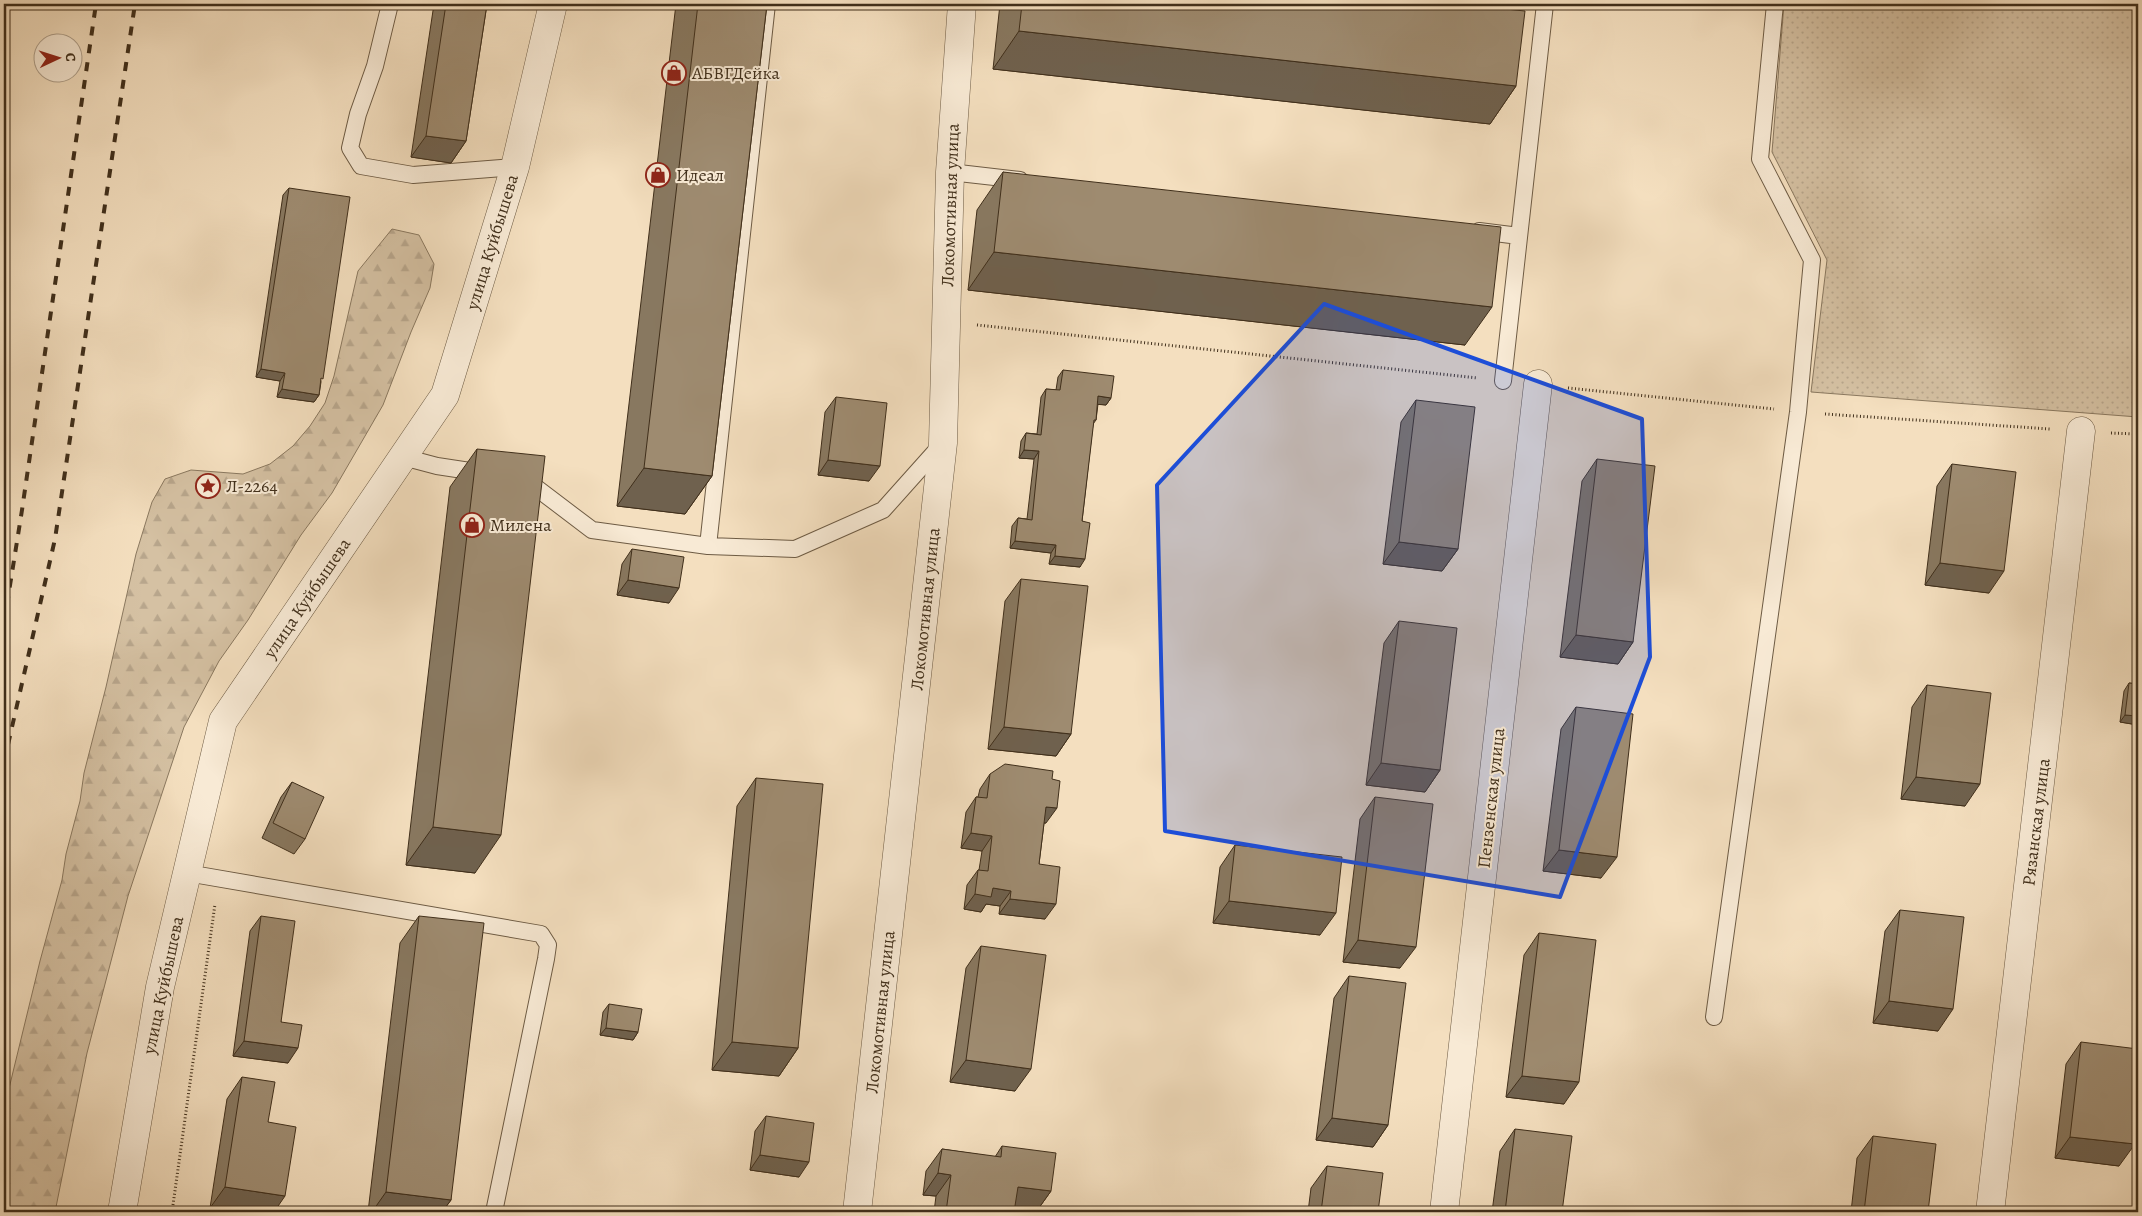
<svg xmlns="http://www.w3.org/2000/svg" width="2142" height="1216" font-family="Alegreya,serif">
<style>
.grass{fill:url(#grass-dots);stroke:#8a785f}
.forest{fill:url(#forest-firs);stroke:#8a785f}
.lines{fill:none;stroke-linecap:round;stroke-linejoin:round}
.service-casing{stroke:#6d5b44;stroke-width:18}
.minor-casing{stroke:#6d5b44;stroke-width:29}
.tertiary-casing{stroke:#6d5b44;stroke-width:29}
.path{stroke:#402f1b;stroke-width:3;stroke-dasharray:1 2.5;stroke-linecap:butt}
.service{stroke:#f8ead5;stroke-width:16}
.minor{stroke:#f8ead5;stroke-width:28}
.tertiary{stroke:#f8ead5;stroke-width:28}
.rail{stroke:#402f1b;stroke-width:4;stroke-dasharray:9 9;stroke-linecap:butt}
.wall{fill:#887860;stroke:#402f1b}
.shaded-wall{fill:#6f614e;stroke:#402f1b}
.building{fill:#9e8b70;stroke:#402f1b}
.marked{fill:#1d4ed8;fill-opacity:0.2;stroke:#1d4ed8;stroke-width:4;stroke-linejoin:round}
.labels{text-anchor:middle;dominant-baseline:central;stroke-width:4;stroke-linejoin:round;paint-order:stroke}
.poi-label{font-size:18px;fill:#402f1b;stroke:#f8ead5;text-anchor:start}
.street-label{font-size:18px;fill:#402f1b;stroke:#f8ead5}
</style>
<defs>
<pattern id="grass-dots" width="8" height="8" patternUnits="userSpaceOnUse" patternTransform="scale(1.25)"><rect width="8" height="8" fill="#d5c1a3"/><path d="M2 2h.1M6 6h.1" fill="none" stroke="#b8a68c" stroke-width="1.8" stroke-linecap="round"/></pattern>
<pattern id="forest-firs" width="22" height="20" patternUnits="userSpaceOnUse" patternTransform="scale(1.25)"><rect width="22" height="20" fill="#d5c1a3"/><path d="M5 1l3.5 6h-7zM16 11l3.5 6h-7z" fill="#b8a68c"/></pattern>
</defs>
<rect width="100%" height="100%" fill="#f4dfbf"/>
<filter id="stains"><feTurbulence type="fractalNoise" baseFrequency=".004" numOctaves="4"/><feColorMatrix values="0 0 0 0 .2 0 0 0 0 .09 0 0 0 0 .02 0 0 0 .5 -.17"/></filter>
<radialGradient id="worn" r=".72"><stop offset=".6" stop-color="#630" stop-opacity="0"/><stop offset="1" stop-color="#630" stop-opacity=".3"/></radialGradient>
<path class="grass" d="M1784 4H2138V417L1811 392 1827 260 1772 152Z"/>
<path class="forest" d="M392 229 419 235 434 264 430 288 411 332 383 405 332 493 301 535 248 620 219 661 184 727 128 896 87 1053 55 1212H4V1109L40 961 62 880 66 854 80 801 84 773 106 687 136 554 152 502 165 479 191 470 243 474 270 464 293 446 310 426 325 403 334 376 358 271Z"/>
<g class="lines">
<defs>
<path id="service" d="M390 4 375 66 358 114 350 148 361 166 413 175 515 167
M950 172 1020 180
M1479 231 1519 236
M1503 381 1545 4
M403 457 437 466 483 473
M522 479 526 480 592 530 708 546 795 549 883 510 942 444
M708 546 767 4
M187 873 541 934 548 945 546 959 494 1212
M1714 1017 1798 412 1812 260 1760 159 1775 4"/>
<path id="minor" d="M857 1212 943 443 950 172 962 4
M1444 1212 1538 384
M1990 1212 2081 431"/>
<path id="tertiary" d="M122 1212 160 987 223 721 445 395 515 167 553 4"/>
</defs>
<use href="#service" class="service-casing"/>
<use href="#minor" class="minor-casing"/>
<use href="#tertiary" class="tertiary-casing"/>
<path class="path" d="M977 325 1478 378
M1568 388 1774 409
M1825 414 2050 429
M2111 433 2138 434
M172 1212 215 904"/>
<use href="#service" class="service"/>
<use href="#minor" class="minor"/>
<use href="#tertiary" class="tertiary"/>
<path class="rail" d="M4 623 22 510 96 4
M4 762 55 539 135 4"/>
</g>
<path class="wall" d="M434 4H487L466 141 451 163 411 157Z
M676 4H767L712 476 685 514 617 506Z
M1000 4H1457L1516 86 1490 124 993 69Z
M1003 172 1465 345 968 290 977 210Z
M289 188 321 382 319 395 314 402 277 397 280 381 256 377 283 195Z
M1063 370 1111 398 1106 405 1098 404 1096 420 1093 424 1082 521 1080 567 1049 564 1051 553 1010 548 1012 526 1018 518 1027 519 1034 459 1019 458 1021 441 1026 433 1037 434 1041 397 1046 389 1056 390 1058 377Z
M836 397 869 481 818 475 825 412Z
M1416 400 1458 549 1442 571 1383 564 1401 422Z
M477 449 475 873 406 865 450 487Z
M1597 459 1633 642 1618 664 1560 657 1582 481Z
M1952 464 1989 593 1925 585 1937 486Z
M632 549 669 603 617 595 622 564Z
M1021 579 1071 734 1056 756 988 749 1005 601Z
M1399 621 1440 770 1425 792 1366 785 1384 643Z
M2129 683 2138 684V725L2120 722 2124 691Z
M1927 685 1965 806 1901 799 1912 707Z
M1576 707 1601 878 1543 871 1561 729Z
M990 774 1046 823H1044L1039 864 1045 919 999 914 1000 906 986 904 981 912 964 909 967 885 978 870H979L982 851 961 848 966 812 976 797H978L980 789Z
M756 778 798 1048 779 1076 712 1070 737 806Z
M292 782 305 839 294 854 262 838 281 797Z
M1375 797 1400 968 1343 962 1360 819Z
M1235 845 1320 935 1213 923 1220 867Z
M1900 910 1938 1031 1873 1023 1885 931Z
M261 916 281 1022 288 1063 233 1056 250 931Z
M419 916 451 1200 442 1212H368L400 943Z
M1539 933 1564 1104 1506 1097 1524 955Z
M981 946 1015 1091 950 1082 966 968Z
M1349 976 1388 1125 1373 1147 1316 1140 1334 998Z
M609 1004 638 1032 633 1040 600 1035 603 1012Z
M2081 1042 2119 1166 2055 1158 2066 1064Z
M242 1077 268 1122 274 1212H233L210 1208 227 1099Z
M766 1116 799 1177 750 1170 755 1131Z
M1515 1129 1562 1212H1492L1500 1151Z
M1873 1136 1928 1212H1851L1857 1158Z
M1002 1146 1051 1191 1036 1212H1030L1015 1210 1014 1212H934L936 1196 923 1195 926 1171 942 1149 995 1157Z
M1327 1166 1378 1212H1308L1311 1188Z"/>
<path class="shaded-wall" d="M1019 31 1516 86 1490 124 993 69Z
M426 136 466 141 451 163 411 157Z
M994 252 1492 307 1465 345 968 290Z
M261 369 285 373 280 381 256 377Z
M282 389 319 395 314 402 277 397Z
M1098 396 1111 398 1106 405 1093 404Z
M1024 450 1039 451 1034 459 1019 458Z
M828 460 880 466 869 481 818 475Z
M644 468 712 476 685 514 617 506Z
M1015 541 1056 545 1051 553 1010 548Z
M1399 542 1458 549 1442 571 1383 564Z
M1055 556 1085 559 1080 567 1049 564Z
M1940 563 2004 571 1989 593 1925 585Z
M628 580 679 588 669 603 617 595Z
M1576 635 1633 642 1618 664 1560 657Z
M2125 715 2138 716V725L2120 722Z
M1004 727 1071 734 1056 756 988 749Z
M1381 763 1440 770 1425 792 1366 785Z
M1916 777 1980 784 1965 806 1901 799Z
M1046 807 1057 808 1046 823 1036 822Z
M433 827 501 835 475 873 406 865Z
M971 833 992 836 982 851 961 848Z
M1559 850 1617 857 1601 878 1543 871Z
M993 888 1011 891 1000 906 986 904 981 912 964 909 975 894Z
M1010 899 1056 904 1045 919 999 914Z
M1229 901 1336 913 1320 935 1213 923Z
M1358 940 1416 947 1400 968 1343 962Z
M1889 1001 1953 1009 1938 1031 1873 1023Z
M606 1028 638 1032 633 1040 600 1035Z
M244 1041 298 1048 288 1063 233 1056Z
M732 1042 798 1048 779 1076 712 1070Z
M966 1060 1031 1069 1015 1091 950 1082Z
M1522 1076 1579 1082 1564 1104 1506 1097Z
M1332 1118 1388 1125 1373 1147 1316 1140Z
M2070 1137 2135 1144 2119 1166 2055 1158Z
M760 1155 809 1162 799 1177 750 1170Z
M938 1173 951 1175 936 1196 923 1195Z
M225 1187 285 1196 274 1212H233L210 1208Z
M1018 1187 1051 1191 1036 1212H1030L1003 1208Z
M386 1192 451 1200 442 1212H372Z"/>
<path class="building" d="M446 4H487L466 141 426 136Z
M698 4H767L712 476 644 468Z
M1022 4H1457L1525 11 1516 86 1019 31Z
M1003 172 1501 227 1492 307 994 252Z
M289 188 350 197 323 379 321 378 319 395 282 389 285 373 261 369Z
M1063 370 1114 376 1111 398 1098 396 1096 420H1094L1082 521 1090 523 1085 559 1055 556 1056 545 1015 541 1018 518 1032 520 1039 451 1024 450 1026 433 1041 435 1046 389 1060 390Z
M836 397 887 403 880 466 828 460Z
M1416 400 1475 407 1458 549 1399 542Z
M477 449 545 456 501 835 433 827Z
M1597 459 1655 466 1633 642 1576 635Z
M1952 464 2016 472 2004 571 1940 563Z
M632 549 684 557 679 588 628 580Z
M1021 579 1088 586 1071 734 1004 727Z
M1399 621 1457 628 1440 770 1381 763Z
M2129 683 2138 684V716L2125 715Z
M1927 685 1991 693 1980 784 1916 777Z
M1576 707 1633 714 1617 857 1559 850Z
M1005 764 1053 771 1052 779 1060 781 1057 808 1046 807 1039 864 1060 867 1056 904 1010 899 1011 891 993 888 991 897 975 894 978 870 988 871 992 836 971 833 976 797 987 798 990 774Z
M756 778 823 784 798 1048 732 1042Z
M292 782 324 797 305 839 273 823Z
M1375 797 1433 804 1416 947 1358 940Z
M1235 845 1342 857 1336 913 1229 901Z
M1900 910 1964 917 1953 1009 1889 1001Z
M261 916 295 921 281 1022 302 1025 298 1048 244 1041Z
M419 916 484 923 451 1200 386 1192Z
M1539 933 1596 940 1579 1082 1522 1076Z
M981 946 1046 955 1031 1069 966 1060Z
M1349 976 1406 983 1388 1125 1332 1118Z
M609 1004 642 1009 638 1032 606 1028Z
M2081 1042 2138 1049V1116L2135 1144 2070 1137Z
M242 1077 275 1082 268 1122 296 1127 285 1196 225 1187Z
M766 1116 814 1123 809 1162 760 1155Z
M1515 1129 1572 1136 1562 1212H1505Z
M1873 1136 1936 1144 1928 1212H1864Z
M1002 1146 1056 1153 1051 1191 1018 1187 1014 1212H946L951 1175 938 1173 942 1149 1001 1157Z
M1327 1166 1383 1173 1378 1212H1321Z"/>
<path class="marked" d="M1324 304 1642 419 1650 657 1560 897 1165 831 1157 485Z"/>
<defs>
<symbol id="shop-ring" viewBox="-11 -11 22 22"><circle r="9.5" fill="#f8ead5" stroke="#8f2418" stroke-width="1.5"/><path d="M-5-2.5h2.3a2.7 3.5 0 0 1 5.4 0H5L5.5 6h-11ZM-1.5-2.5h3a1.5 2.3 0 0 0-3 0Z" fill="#8f2418"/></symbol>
<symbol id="sight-ring" viewBox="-11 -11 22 22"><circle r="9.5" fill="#f8ead5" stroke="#8f2418" stroke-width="1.5"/><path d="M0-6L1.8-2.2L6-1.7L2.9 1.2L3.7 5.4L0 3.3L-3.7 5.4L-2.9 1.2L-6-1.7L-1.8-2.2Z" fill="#8f2418"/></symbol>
</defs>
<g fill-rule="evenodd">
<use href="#shop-ring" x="660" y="59" width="28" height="28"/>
<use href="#shop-ring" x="644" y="161" width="28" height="28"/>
<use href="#sight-ring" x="194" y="472" width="28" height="28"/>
<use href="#shop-ring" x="458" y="511" width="28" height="28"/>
</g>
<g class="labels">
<g class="poi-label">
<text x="692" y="73">АБВГДейка</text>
<text x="676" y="175">Идеал</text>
<text x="226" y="486">Л-2264</text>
<text x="490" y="525">Милена</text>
</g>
<g class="street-label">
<text transform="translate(950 205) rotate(-88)">Локомотивная улица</text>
<text transform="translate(492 242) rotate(-73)">улица Куйбышева</text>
<text transform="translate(307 598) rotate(-56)">улица Куйбышева</text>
<text transform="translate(925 609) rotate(-84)">Локомотивная улица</text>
<text transform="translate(1491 798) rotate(-84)">Пензенская улица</text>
<text transform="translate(2036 822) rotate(-83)">Рязанская улица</text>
<text transform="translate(163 985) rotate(-78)">улица Куйбышева</text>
<text transform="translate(880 1012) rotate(-84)">Локомотивная улица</text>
</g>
</g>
<rect width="2142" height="1216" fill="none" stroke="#f4dfbf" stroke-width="20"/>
<rect x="5" y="5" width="2132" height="1206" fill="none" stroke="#402f1b" stroke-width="2.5"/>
<rect x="10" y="10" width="2122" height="1196" fill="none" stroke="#402f1b"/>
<g transform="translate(58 58) rotate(86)"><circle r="24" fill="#f8ead5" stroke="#ae9f8b"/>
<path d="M0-4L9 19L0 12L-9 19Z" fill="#8f2418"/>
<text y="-8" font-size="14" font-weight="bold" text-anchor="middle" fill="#402f1b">С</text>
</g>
<rect width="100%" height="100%" filter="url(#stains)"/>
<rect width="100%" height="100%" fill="url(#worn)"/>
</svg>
